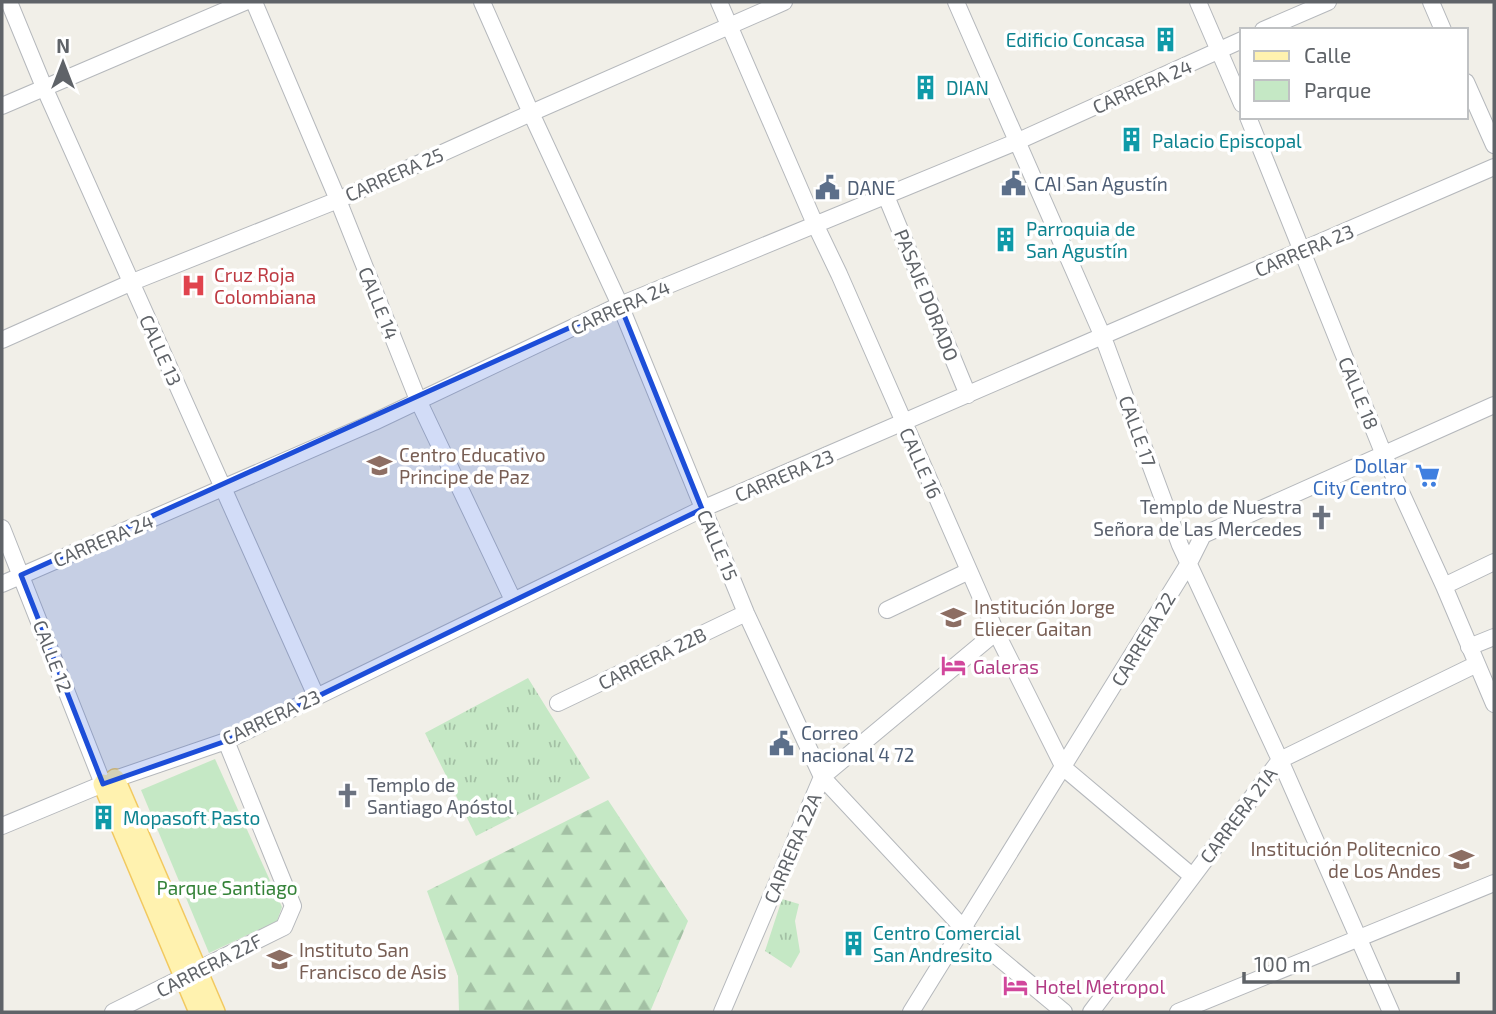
<svg xmlns="http://www.w3.org/2000/svg" width="1496" height="1014" font-family="'Exo 2',sans-serif">
<style>
.grass{fill:url(#grass-tufts)}
.forest{fill:url(#forest-firs)}
.park{fill:#c5e8c5}
.lines{fill:none;stroke-linecap:round;stroke-linejoin:round}
.minor-casing{stroke:#b5b8bc;stroke-width:18}
.major-casing{stroke:#f2c960;stroke-width:22}
.minor{stroke:#fff;stroke-width:16}
.major{stroke:#fff2af;stroke-width:19}
.marked{fill:#1d4ed8;fill-opacity:0.2;stroke:#1d4ed8;stroke-width:5;stroke-linejoin:round}
.labels{text-anchor:middle;dominant-baseline:central;stroke-width:7;stroke-linejoin:round;paint-order:stroke}
.culture-label{font-size:19px;fill:#0d838f;stroke:#fff;text-anchor:start}
.street-label{font-size:19px;fill:#5f6368;stroke:#fff}
.service-label{font-size:19px;fill:#4e5e75;stroke:#fff;text-anchor:start}
.health-label{font-size:19px;fill:#be3a42;stroke:#fff;text-anchor:start}
.education-label{font-size:19px;fill:#785e54;stroke:#fff;text-anchor:start}
.shop-label{font-size:19px;fill:#366cbe;stroke:#fff;text-anchor:end}
.worship-label{font-size:19px;fill:#5b616d;stroke:#fff;text-anchor:end}
.hotel-label{font-size:19px;fill:#b23c85;stroke:#fff;text-anchor:start}
.park-label{font-size:19px;fill:#348238;stroke:#fff}
</style>
<defs>
<pattern id="grass-tufts" width="24" height="20" patternUnits="userSpaceOnUse" patternTransform="scale(1.75)"><rect width="24" height="20" fill="#c5e8c5"/><path d="M3 7l-1-3M5 7V3M7 7l1-3M15 17l-1-3M17 17v-4M19 17l1-3" fill="none" stroke="#a3c0a4"/></pattern>
<pattern id="forest-firs" width="22" height="20" patternUnits="userSpaceOnUse" patternTransform="scale(1.75)"><rect width="22" height="20" fill="#c5e8c5"/><path d="M5 1l3.5 6h-7zM16 11l3.5 6h-7z" fill="#a3c0a4"/></pattern>
</defs>
<rect width="100%" height="100%" fill="#f1efe8"/>
<path class="grass" d="M528 678 590 778 476 836 425 733Z
M782 899 799 904 795 921 800 952 791 968 765 951Z"/>
<path class="forest" d="M608 800 688 921 650 1012H459L458 976 427 891Z"/>
<path class="park" d="M215 759 282 907 277 921 209 953 141 790Z"/>
<g class="lines">
<defs>
<path id="minor" d="M9 2 44 87 316 696
M254 2 338 200 418 400 513 600
M482 2 531 113 620 305 746 613 822 777 963 928 1064 1012
M719 2 815 224 839 274 996 632 1064 768 1192 876
M956 2 1103 337 1180 545 1280 760 1391 1012
M1198 2 1242 104
M1431 2 1443 30
M1263 30 1328 2
M1466 82 1494 145
M2 106 245 2
M1248 117 1384 455 1444 586 1494 704
M886 196 968 395
M2 340 130 283 338 200 531 113 784 2
M2 528 103 784
M2 584 374 422 620 305 1016 142 1242 40
M1444 586 1494 562
M887 610 969 571
M1469 647 1494 637
M558 703 746 613
M2 826 115 779 226 741 702 509 1494 167
M113 1012 284 927 293 906 226 741
M722 1012 822 777 996 632
M911 1012 1189 563 1203 535 1494 405
M1091 1012 1280 760 1477 664
M1178 1012 1494 883"/>
<path id="major" d="M115 779 215 1012
M103 784 199 1012"/>
</defs>
<use href="#minor" class="minor-casing"/>
<use href="#major" class="major-casing"/>
<use href="#minor" class="minor"/>
<use href="#major" class="major"/>
</g>
<path class="marked" d="M620 305 702 509 226 741 103 784 21 575Z"/>
<defs>
<symbol id="building-bare" viewBox="-9 -9 18 18"><path d="M-4-6H4V6H1V3H-1V6H-4ZM-2.5-4.3h1.7v1.8h-1.7ZM.8-4.3h1.7v1.8H.8ZM-2.5-1h1.7V.8h-1.7ZM.8-1h1.7V.8H.8Z" fill="#0f9aa8" stroke="#fff" stroke-width="2.5" paint-order="stroke"/></symbol>
<symbol id="civic-bare" viewBox="-9 -9 18 18"><path d="M-.6-6.5H3V-4.5H.6V-3L4-1V1h2V6H-6V1h2V-1L-.6-3ZM-1.2 2.5V6h2.4V2.5Z" fill="#5c6f8a" stroke="#fff" stroke-width="2.5" paint-order="stroke"/></symbol>
<symbol id="hospital-bare" viewBox="-9 -9 18 18"><path d="M-5-5h3v3.5h4V-5h3V5h-3V1.5h-4V5h-3Z" fill="#e0444e" stroke="#fff" stroke-width="2.5" paint-order="stroke"/></symbol>
<symbol id="school-bare" viewBox="-9 -9 18 18"><path d="M0-5L7-2L0 1L-7-2ZM-4 1L0 2.5L4 1V4Q0 6-4 4Z" fill="#8d6e63" stroke="#fff" stroke-width="2.5" paint-order="stroke"/></symbol>
<symbol id="supermarket-bare" viewBox="-9 -9 18 18"><path d="M-6-5.5h2.5l.6 2H6L4.5 2H-2.5L-4.4-4H-6ZM-1.5 3.2a1.3 1.3 0 1 0 .1 0ZM3 3.2a1.3 1.3 0 1 0 .1 0Z" fill="#3f7fe0" stroke="#fff" stroke-width="2.5" paint-order="stroke"/></symbol>
<symbol id="church-bare" viewBox="-9 -9 18 18"><path d="M-1.2-6h2.4v3.5h3.3v2.4h-3.3V6h-2.4V-.1h-3.3v-2.4h3.3Z" fill="#6b7280" stroke="#fff" stroke-width="2.5" paint-order="stroke"/></symbol>
<symbol id="hotel-bare" viewBox="-9 -9 18 18"><path d="M-6-4.5h1.5V1H6V5H4.5V3h-9V5H-6ZM-4 0a1.8 1.8 0 1 1 3.6 0ZM.5 0V-2.5h3Q6-2.5 6 0Z" fill="#d1479c" stroke="#fff" stroke-width="2.5" paint-order="stroke"/></symbol>
<symbol id="university-bare" viewBox="-9 -9 18 18"><path d="M0-5L7-2L0 1L-7-2ZM-4 1L0 2.5L4 1V4Q0 6-4 4Z" fill="#8d6e63" stroke="#fff" stroke-width="2.5" paint-order="stroke"/></symbol>
</defs>
<g fill-rule="evenodd">
<use href="#building-bare" x="1148" y="22" width="35" height="35"/>
<use href="#building-bare" x="908" y="70" width="35" height="35"/>
<use href="#building-bare" x="1114" y="122" width="35" height="35"/>
<use href="#civic-bare" x="996" y="166" width="35" height="35"/>
<use href="#civic-bare" x="810" y="170" width="35" height="35"/>
<use href="#building-bare" x="988" y="222" width="35" height="35"/>
<use href="#hospital-bare" x="176" y="268" width="35" height="35"/>
<use href="#school-bare" x="362" y="448" width="35" height="35"/>
<use href="#supermarket-bare" x="1410" y="458" width="35" height="35"/>
<use href="#church-bare" x="1304" y="500" width="35" height="35"/>
<use href="#school-bare" x="936" y="600" width="35" height="35"/>
<use href="#hotel-bare" x="936" y="648" width="35" height="35"/>
<use href="#civic-bare" x="764" y="726" width="35" height="35"/>
<use href="#church-bare" x="330" y="778" width="35" height="35"/>
<use href="#building-bare" x="86" y="800" width="35" height="35"/>
<use href="#school-bare" x="1444" y="842" width="35" height="35"/>
<use href="#building-bare" x="836" y="926" width="35" height="35"/>
<use href="#university-bare" x="262" y="942" width="35" height="35"/>
<use href="#hotel-bare" x="998" y="968" width="35" height="35"/>
</g>
<g class="labels">
<g class="culture-label">
<text x="1145" y="39" text-anchor="end">Edificio Concasa</text>
<text x="946" y="87">DIAN</text>
<text x="1152" y="140">Palacio Episcopal</text>
<text x="1026" y="228">Parroquia de<tspan x="1026" dy="22">San Agustín</tspan></text>
<text x="123" y="817">Mopasoft Pasto</text>
<text x="873" y="932">Centro Comercial<tspan x="873" dy="22">San Andresito</tspan></text>
</g>
<g class="street-label">
<text transform="translate(1142 86) rotate(-24)">CARRERA 24</text>
<text transform="translate(394 174) rotate(-24)">CARRERA 25</text>
<text transform="translate(1304 250) rotate(-23)">CARRERA 23</text>
<text transform="translate(927 295) rotate(68)">PASAJE DORADO</text>
<text transform="translate(379 303) rotate(68)">CALLE 14</text>
<text transform="translate(620 307) rotate(-24)">CARRERA 24</text>
<text transform="translate(161 350) rotate(66)">CALLE 13</text>
<text transform="translate(1359 393) rotate(68)">CALLE 18</text>
<text transform="translate(1138 431) rotate(70)">CALLE 17</text>
<text transform="translate(921 463) rotate(66)">CALLE 16</text>
<text transform="translate(784 475) rotate(-23)">CARRERA 23</text>
<text transform="translate(103 540) rotate(-23)">CARRERA 24</text>
<text transform="translate(718 545) rotate(67)">CALLE 15</text>
<text transform="translate(1143 639) rotate(-59)">CARRERA 22</text>
<text transform="translate(53 656) rotate(69)">CALLE 12</text>
<text transform="translate(652 658) rotate(-26)">CARRERA 22B</text>
<text transform="translate(271 717) rotate(-25)">CARRERA 23</text>
<text transform="translate(1238 815) rotate(-53)">CARRERA 21A</text>
<text transform="translate(792 848) rotate(-67)">CARRERA 22A</text>
<text transform="translate(209 965) rotate(-27)">CARRERA 22F</text>
</g>
<g class="service-label">
<text x="1034" y="183">CAI San Agustín</text>
<text x="847" y="187">DANE</text>
<text x="801" y="732">Correo<tspan x="801" dy="22">nacional 4 72</tspan></text>
</g>
<g class="health-label">
<text x="214" y="274">Cruz Roja<tspan x="214" dy="22">Colombiana</tspan></text>
</g>
<g class="education-label">
<text x="399" y="454">Centro Educativo<tspan x="399" dy="22">Principe de Paz</tspan></text>
<text x="974" y="606">Institución Jorge<tspan x="974" dy="22">Eliecer Gaitan</tspan></text>
<text x="1441" y="848" text-anchor="end">Institución Politecnico<tspan x="1441" dy="22">de Los Andes</tspan></text>
<text x="299" y="949">Instituto San<tspan x="299" dy="22">Francisco de Asis</tspan></text>
</g>
<g class="shop-label">
<text x="1407" y="465">Dollar<tspan x="1407" dy="22">City Centro</tspan></text>
</g>
<g class="worship-label">
<text x="1302" y="506">Templo de Nuestra<tspan x="1302" dy="22">Señora de Las Mercedes</tspan></text>
<text x="367" y="784" text-anchor="start">Templo de<tspan x="367" dy="22">Santiago Apóstol</tspan></text>
</g>
<g class="hotel-label">
<text x="973" y="666">Galeras</text>
<text x="1035" y="986">Hotel Metropol</text>
</g>
<g class="park-label">
<text x="227" y="887">Parque Santiago</text>
</g>
</g>
<rect width="1496" height="1014" fill="none" stroke="#5f6368" stroke-width="7"/>
<rect x="1240" y="28" width="228" height="91" fill="#ffffff" stroke="#bfc1c3" stroke-width="2"/>
<rect x="1254" y="51" width="35" height="10" fill="#fff2af" stroke="#bfc1c3" stroke-width="2"/>
<text x="1304" y="63" font-size="21" fill="#5f6368">Calle</text>
<rect x="1254" y="80" width="35" height="21" fill="#c5e8c5" stroke="#bfc1c3" stroke-width="2"/>
<text x="1304" y="98" font-size="21" fill="#5f6368">Parque</text>
<g transform="translate(63 63)" stroke="#ffffff" stroke-width="5" paint-order="stroke">
<path d="M0-5L12 26L0 18L-12 26Z" fill="#5f6368"/>
<text y="-10" font-size="19" font-weight="bold" text-anchor="middle" fill="#5f6368">N</text>
</g>
<path d="M1244 972v10h214v-10" fill="none" stroke="#5f6368" stroke-width="3.5"/>
<text x="1254" y="972" font-size="21" fill="#5f6368" stroke="#ffffff" stroke-width="5" paint-order="stroke">100 m</text>
</svg>
